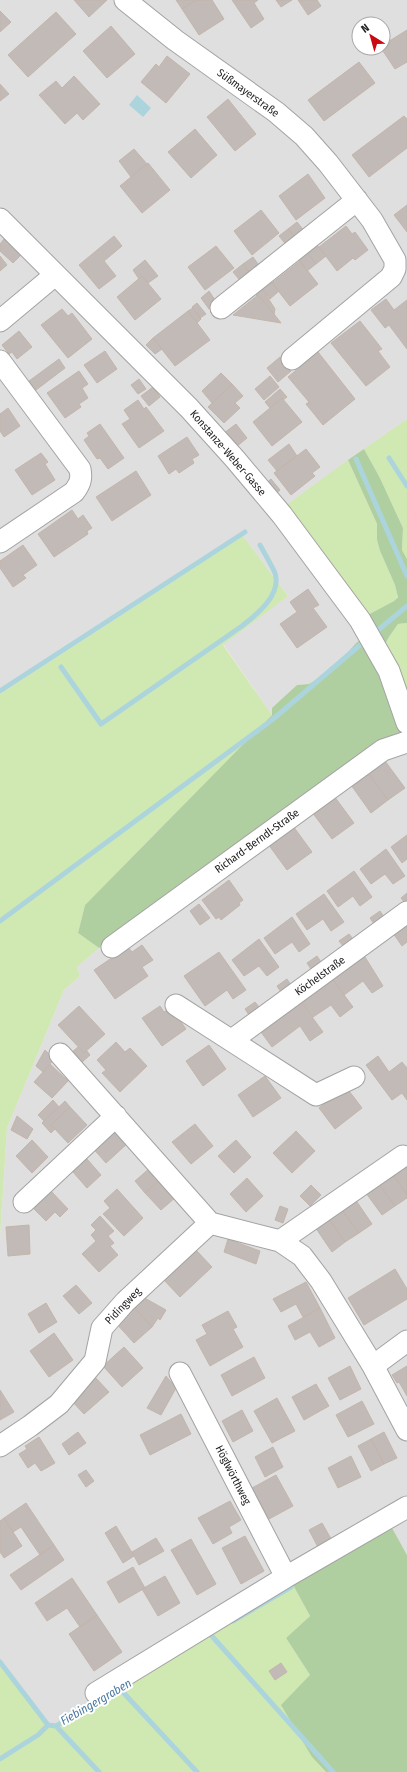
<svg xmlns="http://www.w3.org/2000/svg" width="407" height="1772" font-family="'Fira Sans Condensed',sans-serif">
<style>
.residential{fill:#e0dfdf;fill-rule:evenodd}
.grass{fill:#d0e8b2}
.forest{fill:#b0cfa0}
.water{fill:#acd4dd}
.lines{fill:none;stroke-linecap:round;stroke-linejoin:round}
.stream{stroke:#acd4dd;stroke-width:5}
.building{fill:#c2bab6;stroke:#c3b5ac}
.minor-casing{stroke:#a3a3a3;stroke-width:23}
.minor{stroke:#fff;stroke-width:21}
.labels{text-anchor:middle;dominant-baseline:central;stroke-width:4;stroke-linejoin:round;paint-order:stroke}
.street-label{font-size:11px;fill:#222;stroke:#fff}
.water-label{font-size:12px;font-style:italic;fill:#4b799f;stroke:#fff}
</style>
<rect width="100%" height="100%" fill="#f2eee9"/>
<path class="residential" d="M0 0H407V419L282 508 371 632 356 643 349 651 322 676 309 684 297 685 272 715 223 644 288 596 243 536 0 694ZM359 24H383V48H359Z
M407 732V1555L391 1528 52 1727 0 1663V1237L7 1128 64 990 80 976 77 967 112 936Z"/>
<path class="grass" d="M407 419V559L402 550 403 528 380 478 364 449Z
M348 460 377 524V540L380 551 395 585 398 596 394 601 364 617 282 508Z
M243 536 288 596 223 645 272 715 85 905 78 933 99 948 77 967 80 976 64 990 7 1128 0 1237V694Z
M407 623V704L382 650 389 637 398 624Z
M293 1585 310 1616 286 1638 310 1675 312 1757 326 1772H0V1663L52 1727Z"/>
<path class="forest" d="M364 449 380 478 403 528 402 550 407 559V623L398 624 389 637 382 650 407 732 112 936 99 948 78 933 85 905 272 715V708L297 685 309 684 322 676 349 651 356 643 371 632 364 617 394 601 398 597 395 585 380 551 377 540V524L348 460Z
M392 1528 407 1555V1772H326L312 1757 281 1705 310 1675 286 1638 310 1616 293 1585Z"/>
<path class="water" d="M137 95 151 108 143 117 129 105Z"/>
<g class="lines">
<path class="stream" d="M389 458 407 486
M356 459 407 576
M377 631 407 606
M61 667 101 724 242 626C256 615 282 595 275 573 271 564 265 554 260 545
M0 691 245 532
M0 921 272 720 360 645
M233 1621 291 1587
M211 1635 333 1772
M0 1662 48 1725 56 1726 99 1701
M120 1689 197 1772
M56 1726 99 1772
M0 1759 38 1735 48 1725"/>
</g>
<path class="building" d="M74 0H107L89 17Z
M176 0H196L182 9Z
M196 0H212L224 19 199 35 182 9Z
M232 0H258L254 3 264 19 251 28Z
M276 0H292L281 7Z
M298 0H317L321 6 308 15Z
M0 11 11 22 0 32Z
M56 12 76 34 28 77 8 55Z
M111 26 135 54 107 78 83 51Z
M407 30V62L395 69 381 48H383V45Z
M167 56 190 74 166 103 141 82 156 64 159 67Z
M359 62 375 83 324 121 308 100Z
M74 76 100 104 83 120 77 113 65 124 39 95 56 81 62 88Z
M0 84 9 94 0 101Z
M228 99 256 134 235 151 207 117Z
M404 116 407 119V148L369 177 352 155Z
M195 129 217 155 191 178 168 152Z
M134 149 147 164 131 177 119 161Z
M148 163 170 190 142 213 120 186Z
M308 174 325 198 296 220 279 196Z
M407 205V232L394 215Z
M261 210 279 233 252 255 234 231Z
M297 222 306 233 297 240 288 229Z
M346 226 352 234 355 232 368 250 355 260 353 258 337 271 319 247Z
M288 229 297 240 288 247 279 236Z
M114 236 122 246 104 261 116 276 99 289 79 265Z
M4 239 21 255 13 263 0 251V244Z
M317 245 326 256 316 264 307 252Z
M216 246 234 268 205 290 188 267Z
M307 252 316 264 307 271 298 259Z
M0 256 7 265 0 271Z
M253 257 261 268 252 276 243 264Z
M145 260 158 276 148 283 142 276 139 279 133 270Z
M300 261 318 284 290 306 272 283Z
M243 264 252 276 242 283 233 272Z
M142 276 161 299 135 320 117 297Z
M270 280 279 291 270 299 261 287Z
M261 287 275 309 274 314 258 295 257 296 254 293Z
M209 291 217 303 209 309 201 298Z
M258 295 274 314 281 323 233 315Z
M386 299 394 310 407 300V349L389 325 385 328 371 310Z
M197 303 206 314 200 318 192 307Z
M193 308 201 319 197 323 188 311Z
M62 309 68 316 72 313 92 339 68 358 41 325Z
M188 311 210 340 175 366 153 338Z
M360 321 382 349 378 351 390 367 366 386 331 343Z
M19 331 32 347 17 359 12 352 9 354 2 345Z
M153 338 162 349 155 354 146 345Z
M105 351 117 369 97 383 84 365Z
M318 352 355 399 323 425 306 404 309 402 288 377Z
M280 357 291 371 278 382 267 368Z
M59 359 65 368 36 390 29 381Z
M79 371 88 384 82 388 88 398 79 404 81 407 65 418 47 393Z
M221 373 232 384 212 403 202 391Z
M270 376 279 387 264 400 255 389Z
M139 379 146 389 138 394 131 385Z
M232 384 243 396 235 403 240 408 224 423 208 407Z
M153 387 160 397 149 406 141 396Z
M280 389 287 397 283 400 282 398 270 408 265 402Z
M282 398 302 422 272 446 253 422Z
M138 400 144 409 146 407 164 431 139 448 122 424 130 419 124 410Z
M8 408 20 426 4 437 0 431V414Z
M100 424 124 458 108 469 100 458 97 459 84 440 89 436 87 433Z
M236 424 247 438 236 447 224 433Z
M187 437 199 455 192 459 194 463 179 473 176 469 169 474 158 456Z
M289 444 297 456 277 471 268 460Z
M306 449 320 467 312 473 315 476 291 495 274 473Z
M41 453 48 462 45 464 55 480 32 495 15 470Z
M136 471 151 495 112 521 96 497Z
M271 479 280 490 274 495 265 484Z
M72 510 78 519 83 515 92 528 87 531 88 534 54 557 38 534Z
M23 545 37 565 23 575 26 578 13 587 0 568V561Z
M308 589 319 605 313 608 327 627 297 648 280 624 297 612 290 602Z
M385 761 405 788 388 800 368 773Z
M368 773 388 800 371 813 351 785Z
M334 796 354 823 332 839 312 812Z
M293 826 312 852 287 870 268 844Z
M407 835V859L402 863 391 847Z
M386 849 405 876 393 884 385 874 371 884 360 869Z
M354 871 372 897 360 906 353 896 338 907 327 891Z
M229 880 243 900 239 903 240 905 221 920 219 917 216 919 202 900Z
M407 893V901L405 903 401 898Z
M324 894 344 922 331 931 323 919 307 930 296 914Z
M199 904 210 918 200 925 190 911Z
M380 911 384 917 374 924 370 918Z
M292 917 310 944 299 952 292 942 275 954 264 938Z
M405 925 407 927V942L402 946 393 933Z
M349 934 353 939 343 946 339 941Z
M259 939 279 967 267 976 259 966 244 976 232 960Z
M142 945 153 960 142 967 148 976 115 999 94 970 128 947 132 952Z
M219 952 246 990 233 999 227 990 205 1006 184 976Z
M317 956 321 962 311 969 307 963Z
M365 957 383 986 372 993 363 981 344 995 333 980Z
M287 979 291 985 281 992 277 986Z
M333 980 353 1007 340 1017 331 1005 313 1017 302 1003Z
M255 1002 259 1007 249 1015 245 1009Z
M302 1003 323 1032 310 1041 300 1026 272 1047 261 1032Z
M79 1006 105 1034 84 1053 58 1025Z
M160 1006 164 1012 171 1008 186 1029 162 1046 142 1018Z
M116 1042 125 1052 130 1048 147 1066 120 1092 102 1073 106 1070 97 1060Z
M209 1045 226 1069 203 1086 186 1061Z
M78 1047 84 1053 87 1051 90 1055 80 1064 71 1053Z
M45 1050 54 1059 43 1072 36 1066Z
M378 1056 389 1072 402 1062 407 1068V1100L402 1093 392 1100 366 1065Z
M50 1064 68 1081 52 1098 34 1082Z
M265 1076 281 1098 253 1117 238 1095Z
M346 1087 362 1108 335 1129 319 1108Z
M53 1100 59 1107 44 1121 38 1115Z
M65 1101 70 1107 51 1125 55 1129 51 1133 42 1123Z
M70 1107 87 1125 68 1143 51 1125Z
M17 1116 33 1129 27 1139 11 1130Z
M195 1124 213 1146 191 1164 172 1142Z
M111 1125 128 1143 106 1163 90 1145Z
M296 1131 315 1151 292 1173 273 1153Z
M32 1140 48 1157 32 1173 16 1156Z
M236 1140 251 1157 234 1173 218 1156Z
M87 1159 101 1175 87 1188 73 1172Z
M403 1161 407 1167V1195L390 1170Z
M151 1167 161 1179 145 1193 135 1181Z
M390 1170 407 1195V1198L395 1206 376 1180Z
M247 1178 263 1196 246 1212 230 1194Z
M161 1179 176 1197 161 1210 145 1193Z
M376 1180 395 1206 382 1215 363 1189Z
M311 1185 321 1195 310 1206 300 1196Z
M117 1189 143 1218 124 1236 103 1214 110 1208 104 1201Z
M50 1190 68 1209 60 1217 55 1212 46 1221 32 1207Z
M353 1196 372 1224 359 1233 339 1206Z
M280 1206 288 1209 283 1223 275 1220Z
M339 1206 359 1233 345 1242 326 1215Z
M326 1215 345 1242 332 1252 313 1224Z
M100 1216 114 1231 108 1236 114 1243 110 1246 118 1255 99 1272 82 1254 96 1241 91 1235 96 1230 91 1225Z
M29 1225 30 1254 8 1256 6 1227Z
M228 1239 260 1251 256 1264 224 1252Z
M195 1249 212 1267 180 1297 163 1279Z
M395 1269 407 1289V1299L364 1325 348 1298Z
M306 1282 320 1308 303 1317 296 1304 281 1312 273 1299Z
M76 1285 92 1303 79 1314 63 1296Z
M141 1296 166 1310 160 1320 158 1318 152 1327 133 1306Z
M46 1303 57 1322 39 1333 28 1314Z
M133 1306 152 1327 134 1343 115 1322Z
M320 1308 335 1338 319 1347 310 1332 295 1340 288 1326Z
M228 1311 237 1327 233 1329 243 1347 210 1366 196 1340 207 1334 202 1325Z
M54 1333 73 1360 49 1377 30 1351Z
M124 1347 143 1368 122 1387 103 1366Z
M254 1357 265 1378 232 1396 221 1375Z
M350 1366 361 1389 340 1400 328 1378Z
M407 1366V1396L399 1382 397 1383 392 1375Z
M94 1376 109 1392 84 1414 69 1398Z
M166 1376 176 1388 161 1415 147 1408Z
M316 1384 329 1406 304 1420 292 1397Z
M0 1390 14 1412 0 1420Z
M277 1398 295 1431 272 1443 254 1411Z
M362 1401 374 1424 348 1437 336 1415Z
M242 1410 253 1431 233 1442 222 1421Z
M181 1414 191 1434 150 1455 140 1435Z
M78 1432 86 1443 69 1455 62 1444Z
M384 1432 397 1458 384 1464 371 1439Z
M39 1437 55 1463 41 1471 35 1463 28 1468 19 1454 27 1449 25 1446Z
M371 1439 384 1464 371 1471 358 1446Z
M273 1447 283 1467 265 1477 255 1457Z
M351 1456 361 1477 338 1488 328 1468Z
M86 1470 94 1481 86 1487 78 1475Z
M276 1475 293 1506 269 1519 252 1488Z
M230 1501 241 1520 229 1527 232 1533 213 1544 198 1518Z
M26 1503 54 1545 40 1555 21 1527 13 1532 4 1518Z
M4 1518 22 1546 4 1558 0 1552V1521Z
M322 1523 334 1544 320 1551 309 1530Z
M116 1526 134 1556 123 1563 105 1533Z
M245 1536 264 1571 241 1584 222 1548Z
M156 1538 164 1551 139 1565 132 1552Z
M191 1539 216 1584 197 1595 171 1550Z
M54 1545 64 1560 21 1590 10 1575Z
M133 1567 145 1588 119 1603 107 1582Z
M165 1576 180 1603 158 1616 142 1589Z
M72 1578 97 1615 80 1627 67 1608 47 1621 35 1603Z
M97 1615 122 1652 94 1671 69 1634Z
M281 1663 287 1672 275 1680 269 1671Z"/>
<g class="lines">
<defs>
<path id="minor" d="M125 0 175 40 276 112 304 136 328 163 372 220 395 260V269L391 277 292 359
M0 219 189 408 235 459 282 515 360 620 389 671 407 723
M221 308 357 200
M0 321 55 275
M0 361 80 469C82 479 80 484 74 492L0 542
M112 947 383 750 407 742
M176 1005 316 1095 354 1077
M232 1040 407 912
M60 1054 210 1223 280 1241 302 1256 321 1281 373 1366 407 1430
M24 1202 116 1116
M280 1241 403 1156
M373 1366 407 1341
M180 1373 286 1577
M0 1446 30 1426 59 1404 95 1361 102 1328 125 1302 210 1223
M96 1693 286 1577 407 1507"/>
</defs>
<use href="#minor" class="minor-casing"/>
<use href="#minor" class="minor"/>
</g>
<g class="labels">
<g class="street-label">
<text transform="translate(248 93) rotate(36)">Süßmayerstraße</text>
<text transform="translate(228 453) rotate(49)">Konstanze-Weber-Gasse</text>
<text transform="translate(257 841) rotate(-36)">Richard-Berndl-Straße</text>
<text transform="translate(320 976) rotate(-36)">Köchelstraße</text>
<text transform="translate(123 1306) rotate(-46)">Pidingweg</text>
<text transform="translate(233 1475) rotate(63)">Höglwörthweg</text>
</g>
<g class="water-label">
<text transform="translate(96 1702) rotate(-30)">Fiebingergraben</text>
</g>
</g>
<g transform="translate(371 36) rotate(323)"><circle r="19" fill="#ffffff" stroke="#a7a7a7"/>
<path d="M0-3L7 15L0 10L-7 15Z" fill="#cb0913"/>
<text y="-6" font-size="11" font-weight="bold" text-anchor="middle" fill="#222222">N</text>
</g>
</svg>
